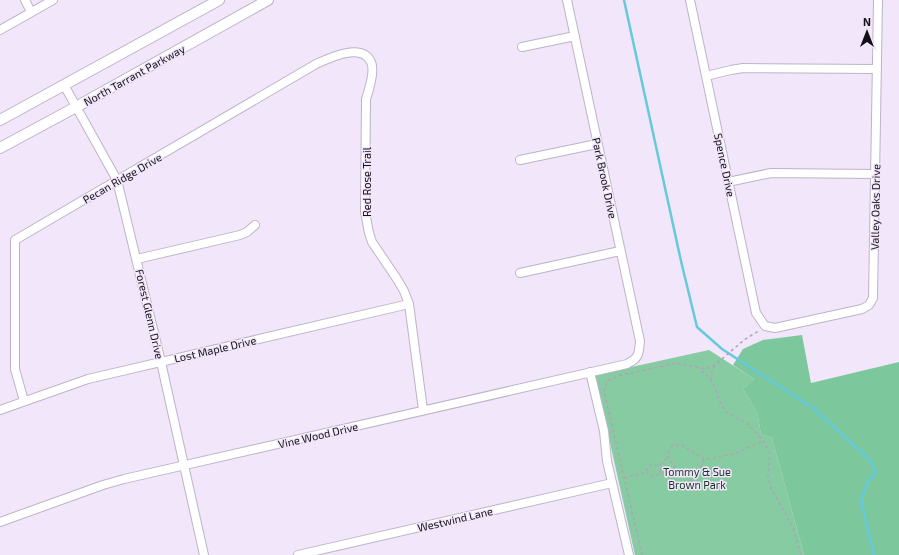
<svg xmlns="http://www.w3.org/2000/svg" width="899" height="555" font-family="'Exo 2',sans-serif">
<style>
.green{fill:#86cba2}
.forest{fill:#7cc79c}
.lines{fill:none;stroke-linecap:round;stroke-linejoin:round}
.stream{stroke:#64cadc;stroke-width:2.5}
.minor-casing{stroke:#beb3c6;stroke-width:10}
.major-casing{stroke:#beb3c6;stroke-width:12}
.path{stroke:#aea4b5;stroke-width:1.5;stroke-dasharray:3 3;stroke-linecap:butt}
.minor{stroke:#fff;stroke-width:8}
.major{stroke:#fff;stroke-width:10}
.labels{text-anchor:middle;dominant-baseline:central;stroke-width:3;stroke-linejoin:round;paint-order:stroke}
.street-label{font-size:11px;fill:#141017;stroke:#f2e6fb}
.park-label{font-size:11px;fill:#133422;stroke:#f2e6fb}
</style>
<rect width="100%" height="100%" fill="#f2e6fb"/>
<path class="green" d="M709 350 754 379 743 389 757 412 761 434 772 438 804 555H635L595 375Z"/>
<path class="forest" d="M802 335 811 383 899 362V555H804L772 438 761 434 757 412 743 389 754 379 733 365 743 349 763 340Z"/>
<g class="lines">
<path class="stream" d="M624 0 681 261 697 327 722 349 813 408 870 460 876 473 868 481 861 501 874 555"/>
<defs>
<path id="minor" d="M25 0 31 12
M690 0 756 313 765 326 775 328 862 309 869 305 873 298 878 0
M0 30 53 0
M522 47 575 36
M706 76 731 70 743 68 877 69
M64 85 117 180 161 362 204 555
M520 160 597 144
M728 182 771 173 875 174
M137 259 240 235 247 232 255 225
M520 273 620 251
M590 372 604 431 607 461 629 555
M24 401 15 369V240L316 64C329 58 362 42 371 62 375 70 369 90 366 99L365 212 369 233 372 242 397 279 404 291 409 304 423 410
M0 410 88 379 409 304
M0 522 103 485 124 479 627 364C639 358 639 354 640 341L567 0
M298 555 612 483"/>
<path id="major" d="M0 120 219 0
M0 148 76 107 268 0"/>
</defs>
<use href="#minor" class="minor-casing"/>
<use href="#major" class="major-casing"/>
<path class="path" d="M697 367 709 377 715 388 721 405 726 412 748 424 764 442 770 454 768 476 771 488 793 527 801 555
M711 380 712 372 715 365
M704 460C697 453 689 451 682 445H673L669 450 668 457 675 467 671 479 677 484 686 486C691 481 691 478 695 473 700 468 702 467 704 460L737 453 763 441
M647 472 648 475 653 477C658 476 659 474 661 469L659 466
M660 473 672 476
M624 478 646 472 649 466 654 464 659 466 668 457
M642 555 604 391 607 381 618 376 676 363 706 369 715 365 744 340 760 330"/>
<use href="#minor" class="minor"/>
<use href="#major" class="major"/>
</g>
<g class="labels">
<g class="street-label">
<text transform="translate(134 75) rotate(-29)">North Tarrant Parkway</text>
<text transform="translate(725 165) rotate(78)">Spence Drive</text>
<text transform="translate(122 178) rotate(-30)">Pecan Ridge Drive</text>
<text transform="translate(605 178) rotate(78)">Park Brook Drive</text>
<text transform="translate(366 182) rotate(-90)">Red Rose Trail</text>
<text transform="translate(875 207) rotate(-89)">Valley Oaks Drive</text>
<text transform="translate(150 314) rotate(77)">Forest Glenn Drive</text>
<text transform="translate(215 349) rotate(-13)">Lost Maple Drive</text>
<text transform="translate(318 435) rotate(-13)">Vine Wood Drive</text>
<text transform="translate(455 519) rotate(-13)">Westwind Lane</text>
</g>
<g class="park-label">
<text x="697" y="471">Tommy &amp; Sue<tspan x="697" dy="13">Brown Park</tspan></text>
</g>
</g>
<g transform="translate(867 32)" stroke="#f2e6fb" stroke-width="3" paint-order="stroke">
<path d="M0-3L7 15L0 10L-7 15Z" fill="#141017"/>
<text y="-6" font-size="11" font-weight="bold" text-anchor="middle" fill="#141017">N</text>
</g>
</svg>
